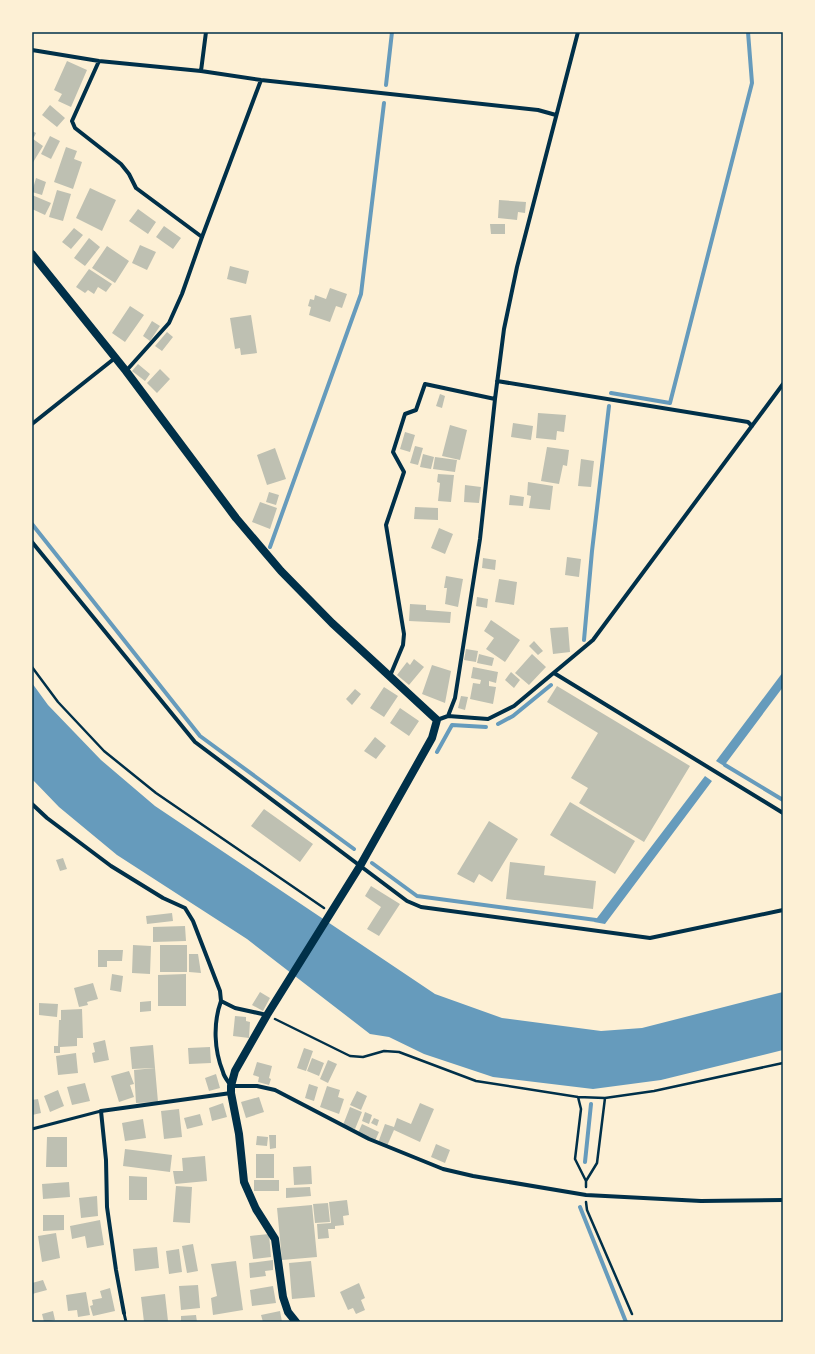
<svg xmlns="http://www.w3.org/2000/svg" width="815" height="1354" font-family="Figtree,sans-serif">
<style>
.water{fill:#669bbc}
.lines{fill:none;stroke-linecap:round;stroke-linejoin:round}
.stream{stroke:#669bbc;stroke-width:4}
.building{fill:#bec0b2}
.path{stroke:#003049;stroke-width:2.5}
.service{stroke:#003049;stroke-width:3}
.minor{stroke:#003049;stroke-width:4}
.secondary{stroke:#003049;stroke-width:8}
.neatline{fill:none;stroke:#003049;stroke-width:1.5}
</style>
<rect width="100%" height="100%" fill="#fdf0d5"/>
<path class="water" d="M783 672V687L724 766 716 761Z
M32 683 48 705 101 760 155 806 435 994 502 1018 601 1031 642 1028 783 992V1050L661 1080 593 1089 493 1077 424 1054 389 1037 370 1034 247 939 117 855 59 807 32 779Z
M705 776 712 781 605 924 594 922Z"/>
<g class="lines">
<path class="stream" d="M386 85 392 32
M611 393 670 403 752 83 748 32
M32 524 200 736 354 849
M270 547 361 294 384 103
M584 640 592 551 609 406
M498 724 513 716 551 685
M437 752 452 725 486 727
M725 765 783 800
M372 863 417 896 596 920
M585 1162 591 1104
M580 1207 626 1322"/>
</g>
<path class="building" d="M67 61 87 70 71 107 58 101 62 94 54 90Z
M50 105 65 118 57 127 42 115Z
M32 131 36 133 33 139 43 146 32 164Z
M50 136 60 141 51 159 41 154Z
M66 147 77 151 74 159 82 162 73 189 54 182Z
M36 178 46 182 42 195 32 192Z
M90 188 116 200 102 231 76 218Z
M57 190 71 194 63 221 49 217Z
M32 195 51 203 45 215 32 209Z
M499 200 526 202 525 213 518 212 517 220 498 218Z
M138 209 156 222 148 234 129 221Z
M490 224H505V234H491Z
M164 226 181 238 173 249 156 237Z
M74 228 83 235 71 249 62 242Z
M89 238 100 247 85 266 74 258Z
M140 245 156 252 147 270 132 263Z
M107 246 129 261 115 283 92 268Z
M230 266 249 271 246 284 227 279Z
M89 269 112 284 106 292 98 287 94 294 88 290 85 293 76 287Z
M330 288 347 294 342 308 336 306 330 322 309 315 311 307 308 306 310 299 314 300 315 295 326 299Z
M130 306 144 315 125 342 112 333Z
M251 315 257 353 241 355 240 348 235 349 230 318Z
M152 321 160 326 150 341 143 336Z
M167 332 173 337 162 351 155 346Z
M138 364 150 374 145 381 132 371Z
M160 369 170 379 157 393 147 383Z
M440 394 445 396 442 408 436 406Z
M538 413 566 415 564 432 557 431 556 440 536 438Z
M513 423 533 426 531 440 511 437Z
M450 425 467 430 460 460 442 456Z
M405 432 415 435 410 452 400 449Z
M415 446 423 448 418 465 410 463Z
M547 447 569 450 567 466 563 465 559 484 541 481Z
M275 448 286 479 267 485 257 455Z
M423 454 434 457 431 469 420 467Z
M435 457 457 460 455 472 433 469Z
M581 459 594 461 591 487 578 486Z
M438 474 454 475 451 502 438 501 440 483 437 482Z
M528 482 553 486 550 510 529 508 531 496 527 495Z
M465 485 481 487 479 503 464 502Z
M269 492 279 495 276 505 266 502Z
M510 495 524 497 523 506 509 505Z
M260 502 277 508 270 529 252 522Z
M415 507 438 508V520L414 519Z
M439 528 453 534 445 554 431 548Z
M567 557 581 559 579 577 565 575Z
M483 558 496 560 495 570 482 568Z
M446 576 463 579 458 607 445 604 447 588H444Z
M499 579 517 582 514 605 495 602Z
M477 597 488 599 487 608 476 606Z
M410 604 426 605V610L451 612 450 623 409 621Z
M491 620 520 640 505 662 486 649 494 638 484 631Z
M568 627 570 652 553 654 550 628Z
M534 641 543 651 538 655 529 646Z
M466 649 478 651 476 662 464 660Z
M479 654 494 658 492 666 477 663Z
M532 654 546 667 529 685 515 673Z
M414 659 424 667 409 685 397 675 407 662 410 665Z
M432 665 451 671 445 703 422 694Z
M473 667 498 672 496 683 489 681V686L496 687 493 704 470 699 473 683 480 684 481 680 471 678Z
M511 672 520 680 514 688 505 680Z
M557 686 690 766 644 842 579 803 588 788 571 778 598 733 547 702Z
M384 687 398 696 384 717 370 708Z
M355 689 361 694 352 705 346 699Z
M461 696 468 697 465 710 458 708Z
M400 708 419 721 409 736 390 723Z
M375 737 386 746 376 759 364 751Z
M570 802 635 841 615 874 550 835Z
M264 809 313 844 300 862 251 826Z
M489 821 518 839 492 882 479 874 474 883 457 874Z
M63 858 67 869 60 871 56 860Z
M510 862 545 866 544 875 596 881 593 909 506 899Z
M371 886 400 904 379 936 367 929 381 907 365 896Z
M172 913 173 921 147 924 146 916Z
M185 926 186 941 153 942V927Z
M133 945 151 946 150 974 132 973Z
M160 945H187V972H160Z
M98 950H123L122 961H107V967H98Z
M189 954H198L201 973 189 972Z
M112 974 123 976 121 992 110 990Z
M186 974V1006H158V975Z
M93 983 98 999 87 1002 88 1005 79 1007 74 988Z
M260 992 270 998 263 1011 252 1005Z
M151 1001V1011L140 1012V1002Z
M39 1003 58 1004 57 1017 39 1015Z
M82 1009 83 1038H77V1046L60 1047V1053H54V1046H58L59 1020H61V1010Z
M235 1016 246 1017V1021L250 1022 249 1038 233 1036Z
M105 1040 109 1060 94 1063 92 1053 95 1052 93 1043Z
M153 1045 155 1068 132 1069 130 1047Z
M210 1047 211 1063 189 1064 188 1048Z
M304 1048 313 1051 306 1071 297 1068Z
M76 1053 78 1073 58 1075 56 1056Z
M312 1058 324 1063 319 1076 307 1071Z
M328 1060 337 1064 328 1083 320 1079Z
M257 1062 272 1066 269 1078 271 1079 269 1085 258 1082 259 1077 253 1075Z
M155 1068 158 1102 136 1103 134 1070Z
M129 1071 134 1084 130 1085 134 1097 119 1102 111 1076Z
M216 1074 220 1088 209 1091 205 1078Z
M85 1083 90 1101 72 1105 67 1087Z
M309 1084 318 1087 314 1101 305 1098Z
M327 1086 340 1090 338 1097 344 1099 339 1114 320 1107Z
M58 1090 64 1106 50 1112 44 1096Z
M357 1091 367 1096 361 1110 350 1105Z
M259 1097 264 1112 246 1118 241 1102Z
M38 1099 41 1113 32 1115V1100Z
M223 1103 227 1117 212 1121 209 1108Z
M420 1103 434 1109 420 1142 394 1130 387 1146 378 1143 385 1124 394 1127 397 1118 411 1124Z
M350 1107 362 1112 355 1129 343 1125Z
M179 1109 182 1137 164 1139 161 1111Z
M365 1112 372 1115 369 1124 362 1121Z
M200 1114 203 1125 187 1129 184 1118Z
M374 1118 379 1120 377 1126 371 1123Z
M143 1119 146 1138 125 1141 122 1123Z
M362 1124 379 1132 375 1141 358 1133Z
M269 1135H276V1148L270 1149Z
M257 1136 268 1137 267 1146 256 1145Z
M47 1137H67V1167H46Z
M436 1144 450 1150 445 1163 431 1157Z
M125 1149 172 1155 170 1172 123 1166Z
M256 1154H274V1178H256Z
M205 1156 207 1181 175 1184 173 1171H183L182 1158Z
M311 1166 312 1184 294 1185 293 1167Z
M129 1176 147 1177V1200H129Z
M254 1180H279V1191H254Z
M69 1182 70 1197 43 1199 42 1184Z
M176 1186 192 1187 190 1223 173 1222Z
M310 1187 311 1196 286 1198V1188Z
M97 1196 98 1216 81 1218 79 1198Z
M347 1200 349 1215 343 1216 344 1225 335 1226V1229H328L329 1238 318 1239 317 1224 331 1223 329 1202Z
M328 1203 330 1222 315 1223 313 1204Z
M312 1205 317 1257 282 1260 277 1208Z
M43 1215H64V1230L43 1231Z
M100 1220 104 1245 87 1248 85 1236 72 1239 70 1226Z
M56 1233 60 1258 42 1262 38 1236Z
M269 1234 271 1257 253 1259 250 1236Z
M193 1244 198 1271 187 1273 182 1246Z
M157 1247 159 1268 135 1271 133 1249Z
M179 1249 182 1272 169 1274 166 1251Z
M273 1260V1270L265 1271 266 1276 250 1278 249 1263Z
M236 1261 243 1310 213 1315 211 1298 217 1296 211 1264Z
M311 1261 315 1297 292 1299 289 1263Z
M43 1280 47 1290 32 1294V1283Z
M359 1283 365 1298 361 1300 365 1310 356 1314 353 1308 348 1310 340 1292Z
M198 1285 200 1308 181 1310 179 1286Z
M273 1286 276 1303 252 1306 250 1290Z
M110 1288 115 1311 93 1316 90 1306 93 1305 92 1300 102 1298 100 1291Z
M86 1292 90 1315 78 1317 77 1310 68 1311 66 1295Z
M165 1294 168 1321 144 1322 141 1297Z
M53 1311 55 1320 44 1322 42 1314Z
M280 1311 282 1322H263L261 1315Z
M196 1315 197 1322H181V1316Z"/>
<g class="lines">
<path class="path" d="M32 667 58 702 104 751 156 793 324 908
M275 1019 350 1056 363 1057 384 1051 399 1052 476 1081 578 1097 605 1098 654 1091 783 1063
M578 1097 581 1109 575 1159 586 1181V1187
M586 1181 597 1163 605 1098
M586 1202 587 1210 632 1314"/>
<path class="service" d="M32 1129 101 1111
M124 1313 126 1322"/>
<path class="minor" d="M32 50 99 61 201 71 261 80 538 110 556 115
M99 61 72 121 75 128 121 164 129 174 136 188 202 237
M201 71 206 32
M126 371 169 323 182 294 202 237 261 80
M497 381 748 422 752 426
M32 424 115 358
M32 542 195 742 407 901 421 907 650 938 783 910
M554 673 783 813
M390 676 403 645 404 634 386 525 404 472 393 452 405 414 416 410 425 384 495 399
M448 716 455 698 480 539 495 399 504 329 517 267 578 32
M437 720 448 716 488 719 514 706 593 640 783 384
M32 804 47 818 111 866 163 898 185 908 193 921 220 991 221 1001 235 1008 267 1015
M221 1001C213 1023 214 1050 223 1072 224 1077 228 1081 231 1086H257L275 1090 369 1139 443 1169 473 1176 586 1195 701 1201 783 1200
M124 1313 116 1270 107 1207 106 1160 101 1111 231 1093"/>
<path class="secondary" d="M32 254 126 371 236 518 281 571 332 623 437 720 432 738 360 866 267 1015 235 1071 231 1086V1093L239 1134 244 1182 256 1209 275 1239 283 1297 288 1312 296 1322"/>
</g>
<rect width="815" height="1354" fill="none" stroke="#fdf0d5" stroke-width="66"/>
<rect x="33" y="33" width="749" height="1288" class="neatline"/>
</svg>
